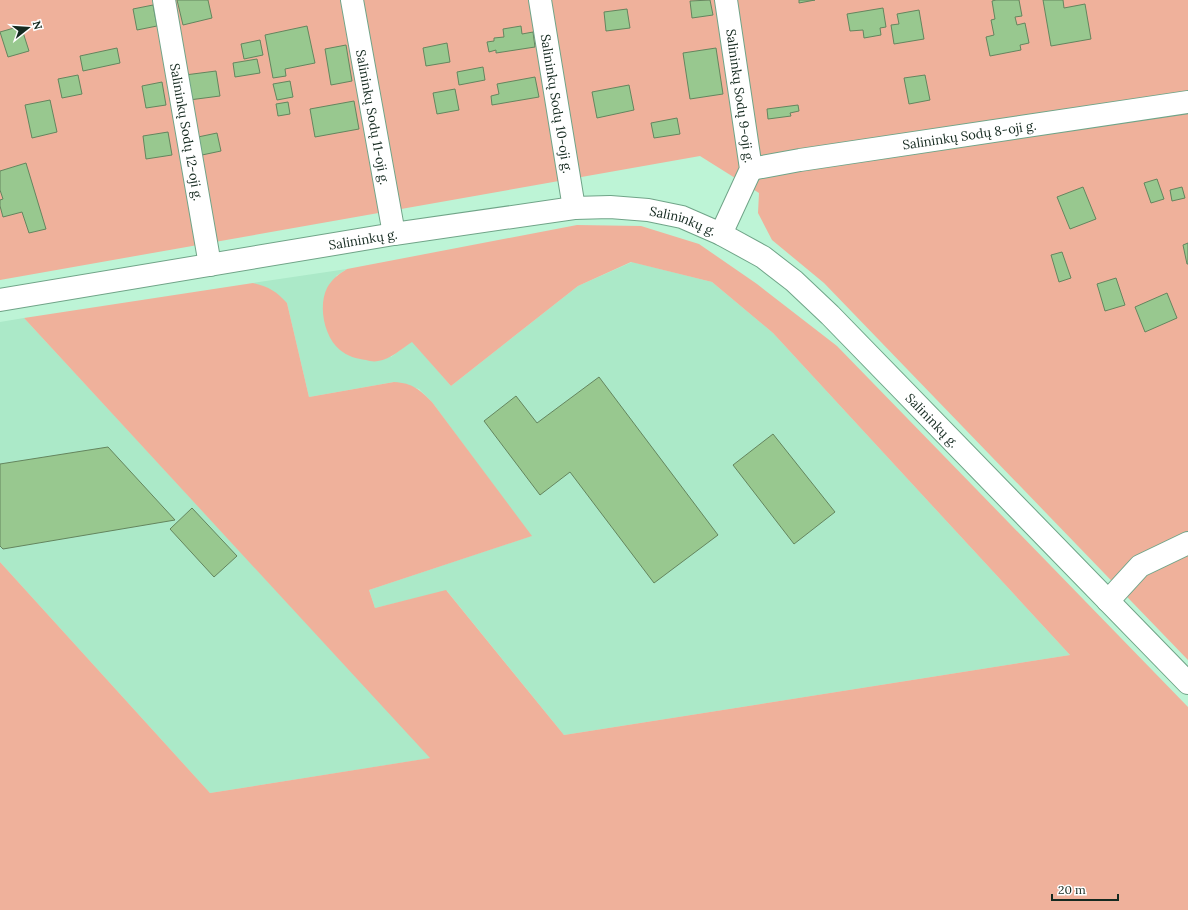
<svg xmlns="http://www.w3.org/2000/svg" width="1188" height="910" font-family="Lora,serif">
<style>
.built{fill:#abe9c8}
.green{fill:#efb19b}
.building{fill:#98c88f;stroke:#64855e}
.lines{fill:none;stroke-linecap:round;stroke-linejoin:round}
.street-casing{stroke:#70a488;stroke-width:24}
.secondary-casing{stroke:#70a488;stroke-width:24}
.street{stroke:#fff;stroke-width:22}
.secondary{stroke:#fff;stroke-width:22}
.labels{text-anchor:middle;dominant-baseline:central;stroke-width:3;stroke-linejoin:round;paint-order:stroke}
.street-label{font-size:13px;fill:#152a20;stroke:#fff}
</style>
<rect width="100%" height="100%" fill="#bdf4d6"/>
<path class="built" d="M632 262 712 282 773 333 1070 655 564 735 447 591 375 608 369 590 531 536 432 402 419 389 394 382 309 397 287 303 253 283 347 269 336 276 391 357 412 341 451 386 578 286Z
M24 318 431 758 210 793 0 562V322Z"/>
<path class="green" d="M0 0H1188V660L824 283 772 240 758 213 759 193 700 156 0 280Z
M577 225 641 226 699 244 757 284 837 346 1188 707V910H0V562L210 793 430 758 24 318 253 283C269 287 276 291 287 303L309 397 394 382C413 383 420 390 432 402L532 536 369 590 375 608 446 590 564 735 1070 655 773 333 712 282 631 262 578 286 451 386 412 342C401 349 391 359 378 361 374 362 369 361 366 360 357 359 347 356 340 350 324 337 318 306 327 288 332 279 339 274 347 269Z"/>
<path class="building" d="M177 0H208L212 18 183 25Z
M710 0 713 15 692 18 690 1Z
M799 0H815L799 3Z
M996 0H1019L1022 16 1015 17 1017 25 1025 23 1029 43 1020 45 1021 50 990 56 986 37 994 35 991 20 995 19 992 1Z
M1043 0H1063L1064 8 1085 4 1091 39 1051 46Z
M153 5 157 26 137 30 133 9Z
M883 8 886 27 880 28 881 35 864 38 863 30 850 31 847 14Z
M627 9 630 28 606 31 604 12Z
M919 10 924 39 894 44 891 25 899 24 897 14Z
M21 26 29 51 8 57 0 32Z
M307 26 315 63 285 69 286 76 273 78 265 35Z
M521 26 522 34 533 32 535 47 496 53V50L489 52 487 42 494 41V38L504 37 503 29Z
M260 40 263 55 244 59 241 44Z
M447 43 450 62 426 66 423 48Z
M346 45 352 81 331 85 325 49Z
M117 48 120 63 83 71 80 56Z
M716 48 723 94 690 99 683 53Z
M257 59 260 73 235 77 233 63Z
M483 67 485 80 459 85 457 72Z
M216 71 220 96 189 100 185 75Z
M78 75 82 94 62 98 58 79Z
M925 75 930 100 909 104 904 78Z
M535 77 539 97 492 105 491 96 499 94 497 84Z
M290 81 293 97 277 100 273 84Z
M162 82 166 105 146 108 142 86Z
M629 85 634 110 597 118 592 92Z
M455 89 459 110 437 114 433 93Z
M50 100 57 132 32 138 25 105Z
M354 101 359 129 315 137 310 109Z
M288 102 290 114 278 116 276 104Z
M798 105 799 111 790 113 791 116 768 119 767 109Z
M677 118 680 134 654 138 651 123Z
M168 132 172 155 146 159 143 136Z
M217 133 221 151 202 155 198 137Z
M26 163 46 229 29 233 22 212 3 217 0 206V200L3 199 0 190V171Z
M1157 179 1164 199 1151 203 1144 183Z
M1083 187 1096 219 1070 229 1057 197Z
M1182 187 1185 198 1172 201 1170 190Z
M1188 243V264H1187L1183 245Z
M1062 252 1071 278 1059 282 1051 255Z
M1116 278 1125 305 1105 311 1097 284Z
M1167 293 1177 318 1145 332 1135 307Z
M599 377 718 535 654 583 570 472 540 495 484 421 516 396 537 423Z
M773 434 835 512 794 544 733 465Z
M108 447 175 520 3 549 0 546V464Z
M192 508 237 556 214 577 170 529Z"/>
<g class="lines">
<defs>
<g id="street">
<path id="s1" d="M164 0 210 265"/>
<path id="s2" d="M352 0 394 234"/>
<path id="s3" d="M540 0 574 208"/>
<path id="s4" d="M751 169 800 160 1188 102"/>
<path d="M721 234 751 169 726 0"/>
<path d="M1108 601 1140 566 1188 543"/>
</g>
<g id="secondary">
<path id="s5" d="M0 300 394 234 574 208 610 207 648 210 682 217 721 234 763 257 794 281 830 315 1188 683"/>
</g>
</defs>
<use href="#street" class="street-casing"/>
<use href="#secondary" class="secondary-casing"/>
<use href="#street" class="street"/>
<use href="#secondary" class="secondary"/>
</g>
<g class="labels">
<g class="street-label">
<text transform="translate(740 96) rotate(82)">Salininkų Sodų 9-oji g.</text>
<text stroke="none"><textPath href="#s3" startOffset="105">Salininkų Sodų 10-oji g.</textPath></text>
<text stroke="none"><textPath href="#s2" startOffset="119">Salininkų Sodų 11-oji g.</textPath></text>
<text stroke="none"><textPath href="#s1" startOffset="134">Salininkų Sodų 12-oji g.</textPath></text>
<text stroke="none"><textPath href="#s4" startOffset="221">Salininkų Sodų 8-oji g.</textPath></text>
<text stroke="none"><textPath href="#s5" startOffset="692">Salininkų g.</textPath></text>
<text stroke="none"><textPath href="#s5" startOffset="368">Salininkų g.</textPath></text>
<text stroke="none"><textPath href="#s5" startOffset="1016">Salininkų g.</textPath></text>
</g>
</g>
<g transform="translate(28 28) rotate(73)" stroke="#ffffff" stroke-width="3" paint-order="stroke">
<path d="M0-3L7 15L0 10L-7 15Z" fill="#152a20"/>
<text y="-6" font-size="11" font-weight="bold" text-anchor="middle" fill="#152a20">N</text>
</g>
<path d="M1052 894v6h66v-6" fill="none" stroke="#152a20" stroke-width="2"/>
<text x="1058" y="894" font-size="12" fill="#152a20" stroke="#ffffff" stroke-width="3" paint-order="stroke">20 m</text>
</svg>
